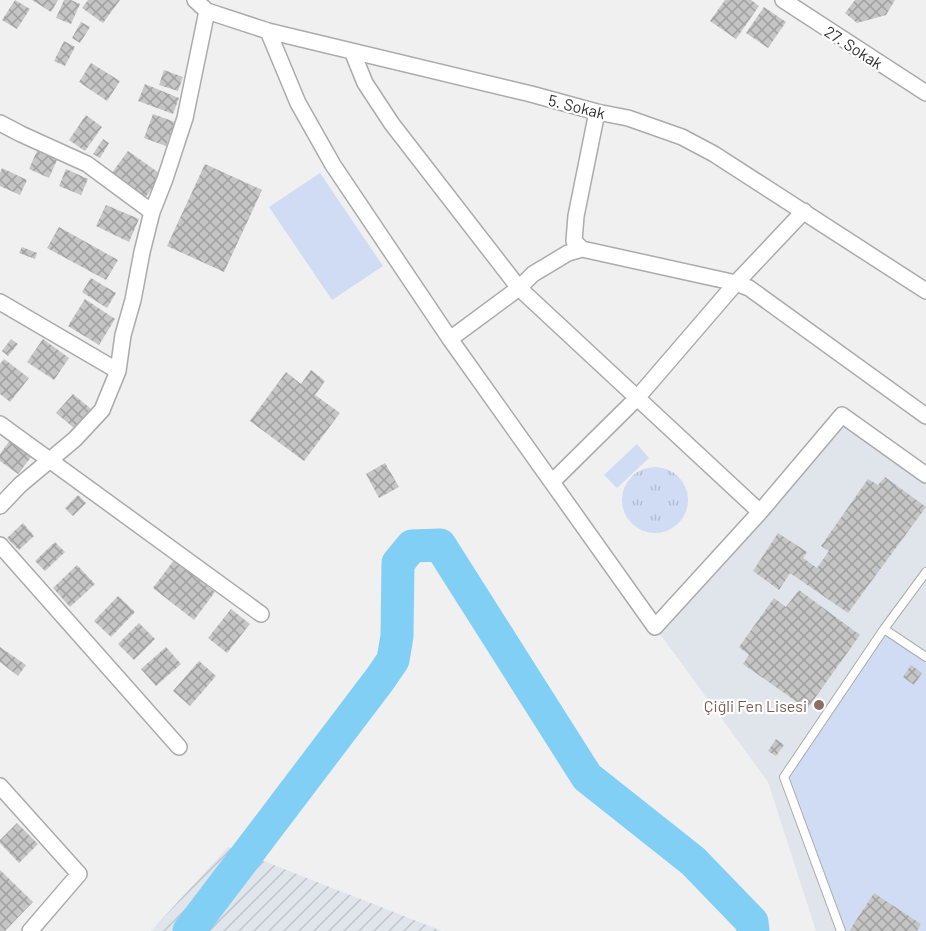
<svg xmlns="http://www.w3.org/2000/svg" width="926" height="931" font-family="Barlow,sans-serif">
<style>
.built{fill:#e0e5ec}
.industrial{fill:url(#industrial-furrows)}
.grass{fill:#cfdcf4}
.park{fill:url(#park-tufts)}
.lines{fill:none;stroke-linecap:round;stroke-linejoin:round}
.river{stroke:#82cff6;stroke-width:33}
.building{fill:url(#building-cross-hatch)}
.lane-casing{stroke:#aaabac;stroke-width:10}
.street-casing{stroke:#aaabac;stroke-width:18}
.lane{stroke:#fff;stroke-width:8}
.street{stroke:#fff;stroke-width:15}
.education-dot{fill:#8d6e63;stroke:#fff;stroke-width:2}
.labels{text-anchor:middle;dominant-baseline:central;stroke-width:4.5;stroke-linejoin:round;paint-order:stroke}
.street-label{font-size:16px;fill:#2d2d2e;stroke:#fff}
.education-label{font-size:16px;fill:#785e54;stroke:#fff;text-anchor:end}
</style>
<defs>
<pattern id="industrial-furrows" width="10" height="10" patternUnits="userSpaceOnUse" patternTransform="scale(1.5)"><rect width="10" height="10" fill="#e0e5ec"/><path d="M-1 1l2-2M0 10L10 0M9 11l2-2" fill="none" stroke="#c0c5cb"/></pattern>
<pattern id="park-tufts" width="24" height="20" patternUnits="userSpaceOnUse" patternTransform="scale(1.5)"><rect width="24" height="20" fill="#cfdcf4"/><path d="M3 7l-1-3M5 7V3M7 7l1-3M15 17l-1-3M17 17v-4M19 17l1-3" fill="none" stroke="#b2bdd2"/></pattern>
<pattern id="building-cross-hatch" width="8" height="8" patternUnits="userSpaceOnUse" patternTransform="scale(1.5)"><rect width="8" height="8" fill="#c6c5c5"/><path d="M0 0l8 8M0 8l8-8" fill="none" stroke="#a1a0a0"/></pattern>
</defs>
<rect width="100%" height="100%" fill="#f0f0f1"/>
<path class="built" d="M842 415 926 475V931H816L768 782 655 627Z"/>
<path class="industrial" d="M228 847 442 931H151Z"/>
<path class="grass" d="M320 173 383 266 332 300 269 207Z
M637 444 649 458 617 488 604 475Z
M884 629 926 657V931H917L921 924 874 893 848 931H841L784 777Z"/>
<path class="park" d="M622 500a33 33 0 1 1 66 0a33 33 0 1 1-66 0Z"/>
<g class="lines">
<path class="river" d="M189 931 380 679 393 660 397 636 398 563 412 546 440 545 587 777 693 861 752 922 753 931"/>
</g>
<path class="building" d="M15 0 30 9 17 29 2 20Z
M32 0H58L51 12Z
M64 0H71L80 4 71 24 56 18Z
M88 0H120L103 23 82 8Z
M725 0H751L759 6 736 39 710 21Z
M855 0H895L886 15 857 23 845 13Z
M764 7 786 22 768 48 746 33Z
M81 22 90 27 80 43 72 38Z
M64 41 75 47 65 66 54 61Z
M91 63 120 81 107 101 79 82Z
M164 70 183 77 178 91 159 85Z
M145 84 179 98 173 114 138 101Z
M153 114 175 122 166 146 144 138Z
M86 115 102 127 85 151 69 140Z
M103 139 109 143 100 158 93 154Z
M37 151 57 160 49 178 29 169Z
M128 151 162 175 145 198 111 174Z
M205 164 262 190 224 272 167 246Z
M2 168 27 180 20 195 0 186V173Z
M66 169 88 179 81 195 59 186Z
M106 205 139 219 129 242 96 226Z
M59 227 118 260 106 280 47 248Z
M22 247 37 253 35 259 19 253Z
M91 278 116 293 107 308 82 292Z
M85 299 115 319 99 345 68 326Z
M11 339 18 344 8 356 2 351Z
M43 339 69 358 54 380 27 362Z
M4 359 29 378 10 402 0 394V364Z
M311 370 325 381 315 395 340 413 304 461 250 421 286 372 301 384Z
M73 394 91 409 74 428 56 413Z
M13 436 35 452 18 474 0 461V454Z
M385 463 399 487 379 498 366 474Z
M885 477 926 507 848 613 790 573 779 590 753 571 778 533 807 552 803 558 817 568 829 551 821 546 868 479 878 485Z
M78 495 86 503 73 516 65 508Z
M23 523 34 536 19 550 7 538Z
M55 542 65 552 45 571 35 561Z
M174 560 215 592 194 620 153 588Z
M77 565 95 584 70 607 53 588Z
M799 590 860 635 807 709 743 664 749 655 739 647 774 598 786 607Z
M118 596 135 612 111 637 94 621Z
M231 609 250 624 227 653 208 638Z
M139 623 155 639 134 660 118 644Z
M0 647 26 665 18 676 0 662Z
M166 647 181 664 156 686 141 669Z
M199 661 216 676 190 706 173 691Z
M911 665 922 673 914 685 903 677Z
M776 739 784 745 776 756 768 751Z
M17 823 38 844 19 863 0 843V840Z
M0 870 33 902 5 931H0Z
M874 893 921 924 917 931H849Z"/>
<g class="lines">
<defs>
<path id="lane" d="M884 629 926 572
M841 931 784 777 884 629 926 657"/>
<path id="street" d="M195 0 207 11 268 31 531 94 597 112 628 118 682 137 714 154 926 291
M783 0 926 93
M268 31 298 103 333 165 450 339 655 627 760 512 842 415 926 475
M352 51 365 83 392 124 519 288 760 512
M597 112 576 216 574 241 582 249 736 283 749 288 926 416
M0 123 21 134 87 164 152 212
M0 302 118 371
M450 339 519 288 533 274 568 253 582 249
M0 424 261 614
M552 482 637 398 736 283 804 211
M0 506 20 485 75 439 102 410 118 371 123 335 133 300 142 252 152 212 165 179 185 118 207 11
M0 545 179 747
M0 786 79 874 30 931"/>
</defs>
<use href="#lane" class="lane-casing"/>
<use href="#street" class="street-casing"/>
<use href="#lane" class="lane"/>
<use href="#street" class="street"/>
</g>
<circle class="education-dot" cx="819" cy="705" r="6"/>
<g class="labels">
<g class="street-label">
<text transform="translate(854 47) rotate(33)">27. Sokak</text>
<text transform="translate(577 106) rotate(14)">5. Sokak</text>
</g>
<g class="education-label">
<text x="807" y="705">Çiğli Fen Lisesi</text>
</g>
</g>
</svg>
